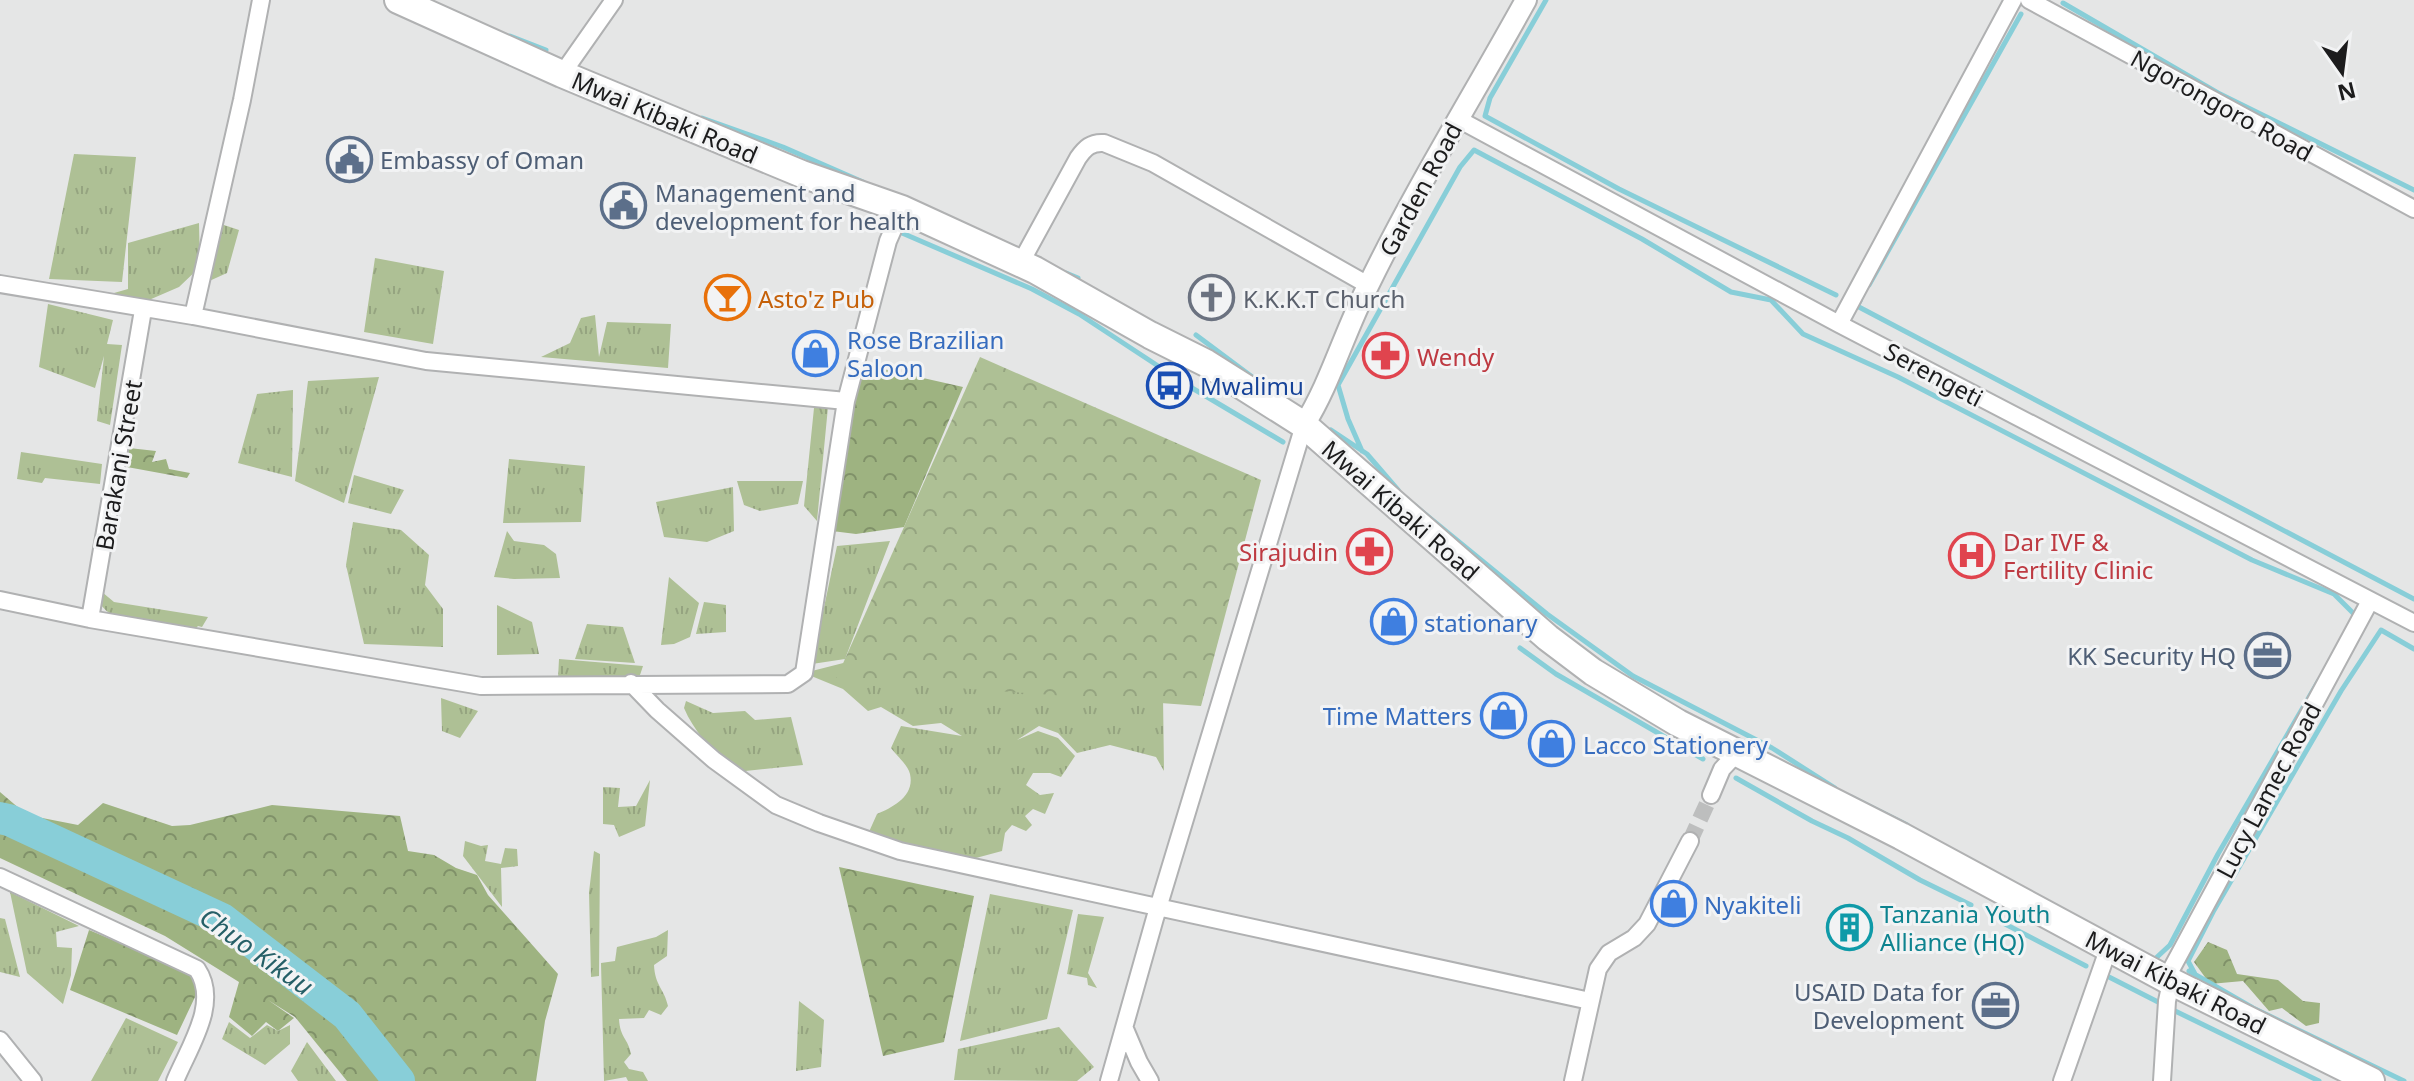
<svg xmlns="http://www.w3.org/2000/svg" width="2414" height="1081" font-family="'Noto Sans',sans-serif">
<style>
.grass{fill:url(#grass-tufts)}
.forest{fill:url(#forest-crowns)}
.park{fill:url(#park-crowns)}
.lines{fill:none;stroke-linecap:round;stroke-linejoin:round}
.stream{stroke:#88ced8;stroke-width:5}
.river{stroke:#88ced8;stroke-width:32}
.minor-tunnel{stroke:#bdbebe;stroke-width:16;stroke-dasharray:16 8;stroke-linecap:butt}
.minor-casing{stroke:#b0b1b2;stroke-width:20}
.tertiary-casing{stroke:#b0b1b2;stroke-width:24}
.primary-casing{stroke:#b0b1b2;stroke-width:30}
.minor{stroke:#fff;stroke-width:16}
.tertiary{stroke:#fff;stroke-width:20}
.primary{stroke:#fff;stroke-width:26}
.labels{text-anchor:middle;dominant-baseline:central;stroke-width:6;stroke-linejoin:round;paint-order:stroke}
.street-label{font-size:24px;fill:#1c1c1d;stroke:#f2f3f4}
.service-label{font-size:24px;fill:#4e5e75;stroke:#f2f3f4;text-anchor:start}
.food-label{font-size:24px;fill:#c56008;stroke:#f2f3f4;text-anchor:start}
.worship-label{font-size:24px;fill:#5b616d;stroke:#f2f3f4;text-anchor:start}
.shop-label{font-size:24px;fill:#366cbe;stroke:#f2f3f4;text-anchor:start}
.health-label{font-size:24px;fill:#be3a42;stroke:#f2f3f4;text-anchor:start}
.transit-label{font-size:24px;fill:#164399;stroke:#f2f3f4;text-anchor:start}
.culture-label{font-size:24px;fill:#0d838f;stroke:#f2f3f4;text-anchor:start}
.water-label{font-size:26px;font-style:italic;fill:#255f67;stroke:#f2f3f4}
</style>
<defs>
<pattern id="grass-tufts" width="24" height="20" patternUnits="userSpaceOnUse" patternTransform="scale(2)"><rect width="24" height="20" fill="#aec095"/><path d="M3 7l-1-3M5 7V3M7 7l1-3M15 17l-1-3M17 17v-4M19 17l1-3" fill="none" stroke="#95a480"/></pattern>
<pattern id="forest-crowns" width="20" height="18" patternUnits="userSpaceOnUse" patternTransform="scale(2)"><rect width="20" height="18" fill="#9eb381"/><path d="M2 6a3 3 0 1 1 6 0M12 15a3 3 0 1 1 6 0" fill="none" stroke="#809169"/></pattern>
<pattern id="park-crowns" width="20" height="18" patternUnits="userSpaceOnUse" patternTransform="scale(2)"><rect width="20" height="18" fill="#aec095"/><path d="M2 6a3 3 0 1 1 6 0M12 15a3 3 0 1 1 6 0" fill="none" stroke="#95a480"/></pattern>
</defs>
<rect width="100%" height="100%" fill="#e5e6e6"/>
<path class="grass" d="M74 154 136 157 122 282 49 279Z
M199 223 200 267 179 287 142 303 100 297 128 289V243Z
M218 223 239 230 227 273 207 282Z
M375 258 444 271 433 344 364 332Z
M48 304 113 320 107 344 122 345 110 425 97 421 104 356 95 388 39 367Z
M595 315 599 357 607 322 671 324 668 368 541 357 570 343 581 318Z
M379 377 344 503 295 481 308 381Z
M293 390 292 477 238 463 257 394Z
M822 403 828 407 817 521 804 506 814 408Z
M21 452 102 464 100 484 45 478 42 483 17 479Z
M509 459 585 466 581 522 503 523Z
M354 475 404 490 391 514 348 503Z
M737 481H803L798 504 760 511 744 505Z
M733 487 734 531 707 542 664 537 656 502Z
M353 522 401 530 429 555 425 585 443 609V647L364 644 346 565Z
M507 531 514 541 544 545 556 554 560 578 514 579 494 577Z
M890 541 845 659 812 664 837 546Z
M669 577 699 603 690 637 674 644 661 645Z
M102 592 114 602 208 617 202 627 198 626 193 631C159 628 119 632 97 600Z
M704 602 726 605V632L696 634Z
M497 605 532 622 539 654 497 655Z
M1047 611 1162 620 1164 771 1156 757 1110 745 1077 753 1058 733 1039 726 1017 740 1038 731 1058 738 1075 756 1061 777 1050 773H1033L1026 785 1040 795 1054 793 1045 814 1033 809 1025 816 1032 825 1026 831 1012 825 1005 833 1002 851 961 862 868 834 877 814C893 807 915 796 910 774 908 765 896 755 891 748L901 726 962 736 941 723 913 726 881 707 868 711 843 689 804 673Z
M587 624 623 627 635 663 575 659Z
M559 659 643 666 639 678H558Z
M441 698 478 711 460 738 442 731Z
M686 701 713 713 745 711 755 720 791 717 803 765 736 772C715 753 695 734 684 708Z
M650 780 645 826 619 837 614 825 603 824V787L620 788 618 807 636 806Z
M465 841 481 846 488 845 485 861 501 864 505 848 517 849 518 866 501 868 502 907 463 856Z
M594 851 600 854 599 976 591 977 589 892Z
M10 892 79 926 56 932 57 947 72 948 71 975 63 1004 27 973Z
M990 894 1073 910 1047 1019 960 1041Z
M1078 914 1104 917 1088 973 1097 988 1088 985 1087 978 1067 974Z
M0 918 5 919 20 977 0 972Z
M668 930 667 956 654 965C655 986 664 988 668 1006L661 1015 649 1010 644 1018 619 1019C620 1038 628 1038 631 1054L624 1062 629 1069 643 1072 648 1081H628L626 1077 604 1081 601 963 615 961 617 947 656 937Z
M799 1001 824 1020 821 1067 796 1071Z
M126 1018 178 1042 158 1081H91Z
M229 1022 250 1038 267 1025 278 1031 290 1025V1044L265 1065 222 1039Z
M1059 1027 1094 1067 1077 1081 954 1080 958 1049Z
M307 1042 336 1081H298L291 1071Z"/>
<path class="forest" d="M861 364 963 387 904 527 856 534 832 531Z
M129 448 156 451 152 462 166 459 169 469 190 473 187 478 127 467Z
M0 792 27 815 78 825 103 803 172 826 190 825 272 805 400 816 408 851 434 855 456 868 477 875 488 895 558 974 545 1021 536 1081H347L295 1017 268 1000 294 1018 278 1031 266 1022 252 1036 229 1017 239 982 165 936 0 858Z
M839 867 974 896 944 1042 883 1056Z
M89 930 204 978 177 1035 70 990Z
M2208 942 2227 950 2237 974 2278 980 2303 1001 2320 1003 2319 1023 2306 1026 2282 1008 2269 1011 2243 981 2210 984 2194 962Z"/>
<path class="park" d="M980 357 1261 480 1201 706 836 679Z"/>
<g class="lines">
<path class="stream" d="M1546 0 1490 98 1485 116 1619 189 1836 295
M2063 3 2218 93 2414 190
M510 36 546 50
M702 118 783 147 863 182
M902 233 1032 289 1079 314 1187 385 1283 442
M1066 273 1078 278
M1869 285 2021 14
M1860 301 1857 306 2414 599
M1196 335 1259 382
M1331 430 1367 454 1398 490
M1362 451 1348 419 1338 385 1460 167 1474 150 1642 239 1731 292 1771 300 1803 334 1898 377 2252 560 2334 594 2358 618
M1414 505 1547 614 1633 676 1772 748 1835 788
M1520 648 1556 674 1703 759
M1736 778 1812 821 1848 838 1920 880 1971 905
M1851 797 1907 825
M2005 924 2086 966
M2156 958 2170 945 2218 854 2319 680
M2189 971 2253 1008 2404 1081
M2195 974 2188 961 2213 912 2341 691 2381 630 2414 649
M2109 977 2162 1004
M2171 1009 2319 1081"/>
<path class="river" d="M0 818 9 820 222 919 347 1015 399 1081"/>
<path class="minor-tunnel" d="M1690 841 1711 795"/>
<defs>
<path id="minor" d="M2029 0 2414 209
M562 74 614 0
M1458 119 1839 324 2414 623
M1020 264 1078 158C1085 148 1091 142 1104 143L1153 163 1368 285
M0 284 193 316 426 361 846 401
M193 316 242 100 261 0
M1839 324 2013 0
M0 600 90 619 481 686 788 684 804 673 846 401 888 241 902 209
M90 619 143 310
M631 683 657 710 714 760 776 805 819 823 900 851 1590 1001
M1711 795 1722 769 1737 753
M0 877 197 969C220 1003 189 1047 175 1081
M2166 979 2370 601
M1125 1029 1139 1062 1150 1081
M0 1040 33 1081
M1109 1081 1155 918 1304 425
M1573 1081 1598 969 1609 953 1634 938 1647 924 1690 841
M2062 1081 2109 947
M2162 1081 2167 1001 2171 982"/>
<path id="tertiary" d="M1304 425C1330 384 1344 333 1367 288 1415 189 1473 96 1526 0"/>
<path id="primary" d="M398 0 562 74 802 174 902 209 1035 270 1150 335 1206 363 1304 425 1548 638 1593 672 1678 723 1901 836 2166 979 2371 1081"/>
</defs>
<use href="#minor" class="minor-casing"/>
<use href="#tertiary" class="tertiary-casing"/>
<use href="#primary" class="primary-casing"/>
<use href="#minor" class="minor"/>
<use href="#tertiary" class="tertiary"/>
<use href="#primary" class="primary"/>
</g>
<defs>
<symbol id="civic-ring" viewBox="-11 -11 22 22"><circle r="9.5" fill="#f2f3f4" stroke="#5c6f8a" stroke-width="1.5"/><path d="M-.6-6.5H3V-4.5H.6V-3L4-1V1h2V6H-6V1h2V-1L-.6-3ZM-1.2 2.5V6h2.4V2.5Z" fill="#5c6f8a"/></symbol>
<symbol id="bar-ring" viewBox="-11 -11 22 22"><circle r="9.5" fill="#f2f3f4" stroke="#e8710a" stroke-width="1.5"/><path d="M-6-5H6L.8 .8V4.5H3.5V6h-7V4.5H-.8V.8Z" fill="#e8710a"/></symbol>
<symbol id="church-ring" viewBox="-11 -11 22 22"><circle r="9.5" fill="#f2f3f4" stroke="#6b7280" stroke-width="1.5"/><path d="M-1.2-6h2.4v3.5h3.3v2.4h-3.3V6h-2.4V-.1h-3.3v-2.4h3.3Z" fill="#6b7280"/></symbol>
<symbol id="shop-ring" viewBox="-11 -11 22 22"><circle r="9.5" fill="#f2f3f4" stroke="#3f7fe0" stroke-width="1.5"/><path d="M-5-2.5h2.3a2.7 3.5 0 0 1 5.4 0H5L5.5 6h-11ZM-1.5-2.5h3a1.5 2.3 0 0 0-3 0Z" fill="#3f7fe0"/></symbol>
<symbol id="pharmacy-ring" viewBox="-11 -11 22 22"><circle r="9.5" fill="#f2f3f4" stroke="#e0444e" stroke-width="1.5"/><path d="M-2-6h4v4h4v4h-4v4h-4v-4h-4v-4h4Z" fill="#e0444e"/></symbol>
<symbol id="bus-ring" viewBox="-11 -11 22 22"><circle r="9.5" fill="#f2f3f4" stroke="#1a4fb4" stroke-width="1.5"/><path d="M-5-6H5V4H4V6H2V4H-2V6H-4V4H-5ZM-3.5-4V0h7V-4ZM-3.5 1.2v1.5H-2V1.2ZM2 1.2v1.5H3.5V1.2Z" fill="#1a4fb4"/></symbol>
<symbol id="hospital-ring" viewBox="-11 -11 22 22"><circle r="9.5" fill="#f2f3f4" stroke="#e0444e" stroke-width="1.5"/><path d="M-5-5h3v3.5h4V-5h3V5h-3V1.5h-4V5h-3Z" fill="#e0444e"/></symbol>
<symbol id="office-ring" viewBox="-11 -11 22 22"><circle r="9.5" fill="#f2f3f4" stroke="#5c6f8a" stroke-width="1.5"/><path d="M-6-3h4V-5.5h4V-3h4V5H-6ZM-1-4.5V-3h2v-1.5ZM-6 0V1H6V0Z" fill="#5c6f8a"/></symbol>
<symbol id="building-ring" viewBox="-11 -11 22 22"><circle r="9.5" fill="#f2f3f4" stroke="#0f9aa8" stroke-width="1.5"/><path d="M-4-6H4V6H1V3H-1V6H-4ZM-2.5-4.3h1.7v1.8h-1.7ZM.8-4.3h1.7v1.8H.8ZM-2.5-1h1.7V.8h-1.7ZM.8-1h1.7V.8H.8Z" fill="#0f9aa8"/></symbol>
</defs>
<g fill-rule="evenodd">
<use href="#civic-ring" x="324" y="134" width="51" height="51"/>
<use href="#civic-ring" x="598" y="180" width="51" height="51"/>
<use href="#bar-ring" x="702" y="272" width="51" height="51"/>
<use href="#church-ring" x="1186" y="272" width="51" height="51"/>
<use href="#shop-ring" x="790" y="328" width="51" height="51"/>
<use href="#pharmacy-ring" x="1360" y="330" width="51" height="51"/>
<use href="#bus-ring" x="1144" y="360" width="51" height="51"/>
<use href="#pharmacy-ring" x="1344" y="526" width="51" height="51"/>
<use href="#hospital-ring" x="1946" y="530" width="51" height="51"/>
<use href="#shop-ring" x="1368" y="596" width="51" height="51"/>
<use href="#office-ring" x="2242" y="630" width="51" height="51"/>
<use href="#shop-ring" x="1478" y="690" width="51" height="51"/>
<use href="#shop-ring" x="1526" y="718" width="51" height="51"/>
<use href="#shop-ring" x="1648" y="878" width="51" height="51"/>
<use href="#building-ring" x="1824" y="902" width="51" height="51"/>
<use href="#office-ring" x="1970" y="980" width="51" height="51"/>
</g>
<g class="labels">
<g class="street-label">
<text transform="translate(2222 105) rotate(29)">Ngorongoro Road</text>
<text transform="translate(665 117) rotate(23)">Mwai Kibaki Road</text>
<text transform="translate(1420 189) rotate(-62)">Garden Road</text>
<text transform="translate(1934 374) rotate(28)">Serengeti</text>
<text transform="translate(118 465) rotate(-80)">Barakani Street</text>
<text transform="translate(1401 510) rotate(41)">Mwai Kibaki Road</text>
<text transform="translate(2268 790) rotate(-62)">Lucy Lamec Road</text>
<text transform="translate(2176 982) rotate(27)">Mwai Kibaki Road</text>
</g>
<g class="service-label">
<text x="380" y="159">Embassy of Oman</text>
<text x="655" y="192">Management and<tspan x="655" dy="28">development for health</tspan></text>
<text x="2236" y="655" text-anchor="end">KK Security HQ</text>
<text x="1964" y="991" text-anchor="end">USAID Data for<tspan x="1964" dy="28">Development</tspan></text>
</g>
<g class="food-label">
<text x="758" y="298">Asto'z Pub</text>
</g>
<g class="worship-label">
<text x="1243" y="298">K.K.K.T Church</text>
</g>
<g class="shop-label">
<text x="847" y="339">Rose Brazilian<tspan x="847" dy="28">Saloon</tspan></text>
<text x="1424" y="622">stationary</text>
<text x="1472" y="715" text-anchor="end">Time Matters</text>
<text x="1583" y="744">Lacco Stationery</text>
<text x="1704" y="904">Nyakiteli</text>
</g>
<g class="health-label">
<text x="1417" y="356">Wendy</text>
<text x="2003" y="541">Dar IVF &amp;<tspan x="2003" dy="28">Fertility Clinic</tspan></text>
<text x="1338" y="551" text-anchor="end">Sirajudin</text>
</g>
<g class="transit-label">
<text x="1200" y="385">Mwalimu</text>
</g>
<g class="culture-label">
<text x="1880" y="913">Tanzania Youth<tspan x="1880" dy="28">Alliance (HQ)</tspan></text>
</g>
<g class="water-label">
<text transform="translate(257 951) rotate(35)">Chuo Kikuu</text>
</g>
</g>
<g transform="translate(2342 72) rotate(166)" stroke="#f2f3f4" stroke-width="6" paint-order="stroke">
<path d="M0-6L14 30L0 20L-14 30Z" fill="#1c1c1d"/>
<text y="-12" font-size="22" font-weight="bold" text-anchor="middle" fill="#1c1c1d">N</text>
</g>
</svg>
